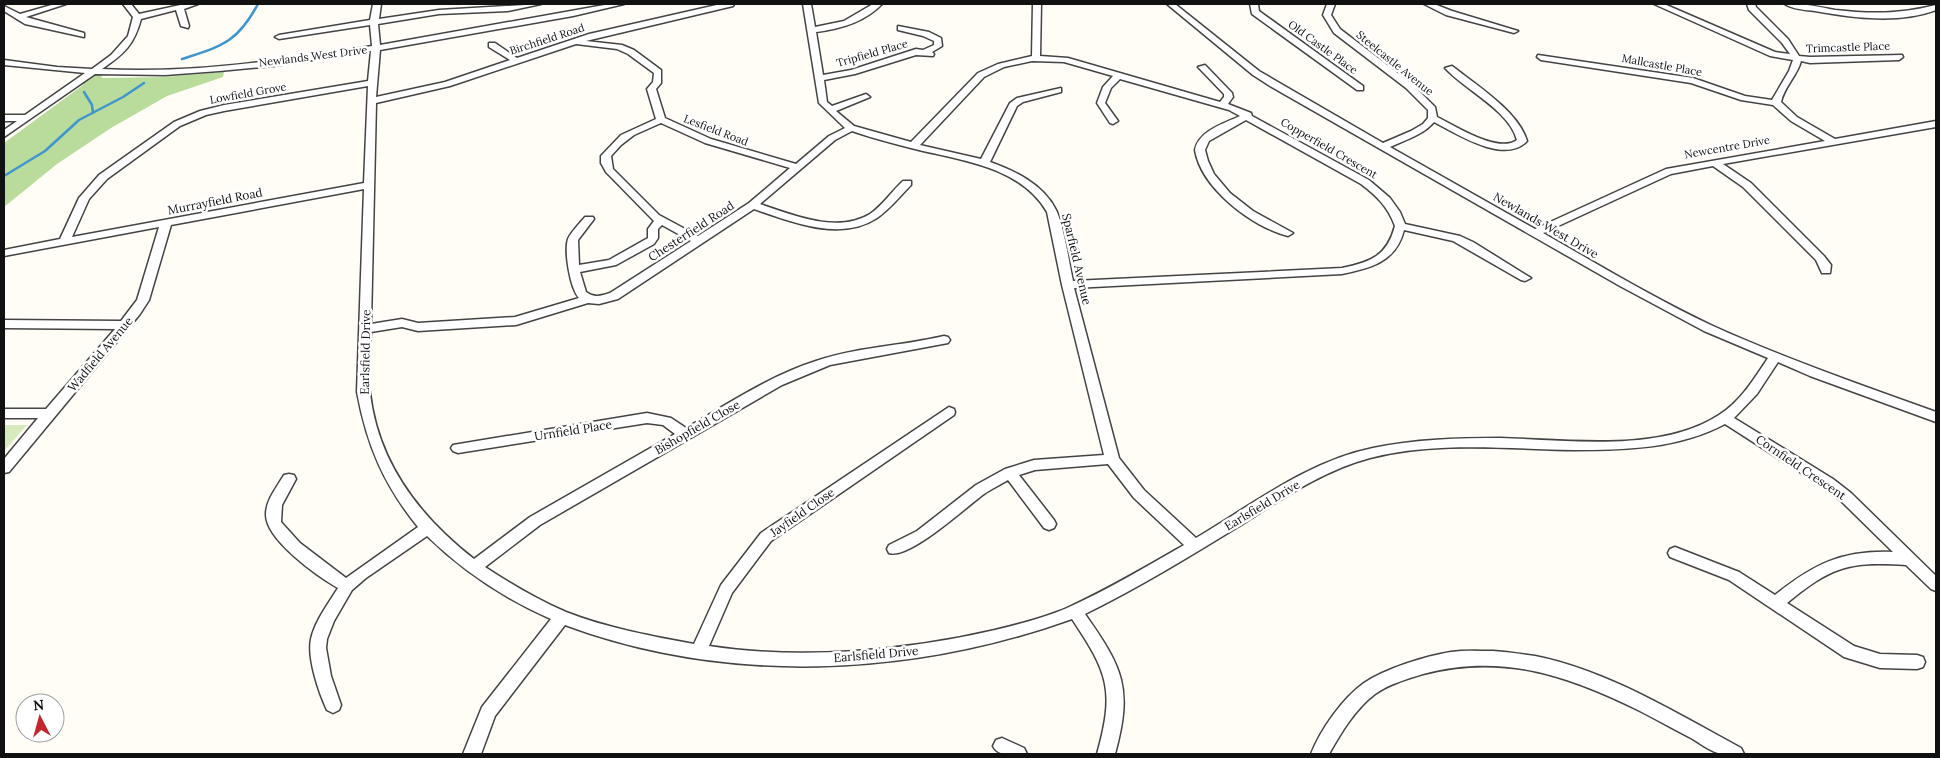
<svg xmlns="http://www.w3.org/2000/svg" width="1940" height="758" font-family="Lora,serif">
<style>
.green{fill:#d5ebbd}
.forest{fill:#b9dc9c}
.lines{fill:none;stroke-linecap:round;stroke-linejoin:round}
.stream{stroke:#3f96cf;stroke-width:2.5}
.minor-casing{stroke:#444;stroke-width:3}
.minor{fill:#fff;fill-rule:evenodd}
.labels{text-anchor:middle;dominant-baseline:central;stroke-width:5;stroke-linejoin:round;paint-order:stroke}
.far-street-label{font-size:11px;fill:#111;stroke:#fff}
.street-label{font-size:12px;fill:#111;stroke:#fff}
</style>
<rect width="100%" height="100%" fill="#fffdf5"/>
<path class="green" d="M4 425H27L4 451Z"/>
<path class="forest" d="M98 64 102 78 163 77 224 72 223 77 167 96 111 128 57 164 4 207V143L83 85 77 78Z"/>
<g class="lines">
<path class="stream" d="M182 59C222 46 237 43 258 4
M84 92 92 105 93 113
M4 176 45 151 79 120 123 97 144 83"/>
<defs>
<path id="minor" d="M55 4H66L26 17 84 33V37L25 24 4 11V6L20 14Z
M123 4H131L139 14 185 4H198L184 9 189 26 188 28 181 26 176 10 141 19C134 45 124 54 102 69 192 74 283 60 372 46L370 25 279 39 275 37 279 35 370 20 373 4H381L379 19 439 10 541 4 508 11 439 14 378 24 380 45 610 4H624L573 16 380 50 376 97 445 82 510 60 489 47V43H495L517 58 589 34 721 4H734L733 6 586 41 622 45 634 50 661 70V83L656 89 665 118 711 139 796 164 829 136 845 128 819 103 803 4H811L815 27 844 21 873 4H882C865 22 840 29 816 32L823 75 851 70 916 49 923 50 934 45V41L923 36 898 30V26L929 32 941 38 942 46 932 52 934 54 933 56 916 55 855 74 824 80 827 102 832 106 866 94 870 97 836 111 854 126 911 142 978 73 998 64 1032 56 1033 4H1041L1040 56 1068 58 1220 102 1224 97V94L1198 67 1205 65 1232 93 1233 97 1228 104 1251 113 1252 116 1369 180 1390 198 1400 212 1405 224 1460 236 1473 242 1531 278 1525 281 1521 280 1453 241 1404 230C1396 262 1371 268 1342 274L1074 288 1119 458 1144 490 1196 538C1252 505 1308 461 1373 448 1415 439 1458 438 1501 438 1568 440 1661 453 1719 415 1741 401 1754 379 1768 358L1704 331 1620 286 1270 86 1253 75 1167 4H1175L1259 71 1383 143 1411 131 1423 124 1428 118V110L1406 88 1334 33 1323 15 1327 4H1335L1331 15 1340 29 1412 84 1435 107 1437 117C1456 126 1498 154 1517 140 1509 110 1465 90 1445 68L1452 66C1475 84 1519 112 1527 141 1505 165 1457 134 1434 122 1423 135 1405 140 1390 147L1535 229 1666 169 1825 141 1791 121 1773 105 1741 100 1691 83 1541 60 1537 57 1538 55 1693 78 1745 96 1772 100 1789 71 1793 60 1770 56 1654 4H1664L1775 52 1790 54 1782 43 1749 10 1747 4H1755L1756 7 1788 39 1799 56 1810 57 1902 55 1903 57 1899 60 1810 63 1801 61C1797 76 1784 87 1781 102L1797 117 1835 139 1936 121V127L1723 164 1751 183 1824 256 1831 265 1830 273H1822L1816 260 1743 187 1713 166 1671 174 1543 233C1599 265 1655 299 1713 326 1786 359 1861 385 1936 412V422L1810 376 1778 362 1757 394 1734 418 1833 479 1851 493 1936 576V591L1931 589 1906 565C1848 561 1831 567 1787 603L1854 646 1880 654 1917 655 1923 657 1925 662 1923 667 1917 669 1880 668 1844 657 1729 580 1670 557 1668 553 1670 549 1675 547 1680 549 1739 572 1775 595C1814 564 1842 550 1893 552L1841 501 1823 487 1725 424C1678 449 1625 450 1574 450 1507 449 1436 441 1370 458 1321 471 1279 501 1236 528 1187 558 1138 588 1085 614 1123 668 1133 688 1115 754H1097C1115 690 1108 673 1072 619 910 677 727 685 565 625L495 716 481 754H463L482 707 551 619C505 599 463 571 427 536L366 578 352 590 334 621 327 639 326 648 331 676 341 705 339 710 333 713 327 710C319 693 307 658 311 639 315 621 328 604 338 588 317 576 265 539 266 514 266 500 277 487 284 475L289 474 294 475 296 479 282 505 281 522 300 543 346 578 418 527C384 485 367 446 357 392L364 189 171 225 149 300 140 314 9 472 4 473V459L38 418H4V409H46L115 329 4 328V320L121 321 137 300 159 227 4 256V250L60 239 79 198 99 175 174 122 200 111 224 105 368 81 371 51 273 66 219 71 165 75 95 74 4 137V130L17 121H4V115H25L85 73 4 65V60L57 67 92 69 111 55 128 36 133 17ZM576 44 617 49 628 54 654 73 653 82 647 89 656 119 621 135 601 156V163L606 172 654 221 648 229V238L609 260 579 265 578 240 594 219 593 217H585C580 223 571 232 568 239 564 251 570 288 579 298L515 317 418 323 402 319 371 324 376 103 450 86ZM1032 61 1064 62 1113 76 1103 87 1097 103 1110 123 1113 124 1118 121 1105 103 1111 88 1120 79 1229 110 1240 116C1225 123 1198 131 1195 150 1201 188 1252 227 1288 236L1293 233 1253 211 1230 193 1214 174 1208 161 1205 150 1209 141 1246 120 1361 184C1377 196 1388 207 1395 226 1387 256 1371 262 1342 268L1073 281C1069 263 1064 226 1056 210 1043 184 1015 171 990 162L1017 106 1023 102 1061 92V88L1017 98 1010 103 981 159 920 145 984 77 1004 67ZM368 86 364 183 72 237 89 199 107 179 180 126 206 115 224 111ZM661 123 705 143 790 168 749 203 698 236 659 215 613 169 611 156 621 145 634 135ZM852 131C875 139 899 145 923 151 967 161 1022 169 1047 212L1062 285 1104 455 1034 460 1005 469 976 485 917 531 889 545 887 549 889 553C909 560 966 507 984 494 991 489 1000 485 1008 480L1044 528 1049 530 1054 528 1056 524 1054 520 1019 475 1035 470 1108 464 1134 498 1184 545C1146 567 1107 590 1067 608 1044 618 1019 624 995 630 905 651 800 660 709 646L732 593 771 541 954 415 955 412 954 409 949 407 761 533 721 585 694 644C651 636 607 628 566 612 538 600 511 584 485 567L540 525 782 385 830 365 948 343 950 340 948 337 944 336C902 346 857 347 816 361 769 376 728 404 686 428L671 418 647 413 453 445 451 448 453 451 458 453 647 423 663 425 675 434 530 517 474 559C420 517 378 463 370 393 367 373 370 352 371 332L402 327 418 331 516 325 588 303 599 304 618 299 754 209C792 222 840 242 877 218 890 209 900 196 911 185V181H903C892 191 883 205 870 214 837 234 793 215 760 204L835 140ZM662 225 691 241 610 293C601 296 594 298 586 292L580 272 616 265 654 244 658 238V229Z
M1250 4H1258L1259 11 1363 86V90H1357L1252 14Z
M1424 4H1434L1452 11 1518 31 1514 33 1446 15Z
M1785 4C1802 3 1819 7 1835 10 1871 14 1901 14 1936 5V10C1898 24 1854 18 1815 11 1805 10 1792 9 1785 4Z
M1493 651C1507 652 1521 654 1535 656 1609 671 1676 713 1741 748L1744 754C1736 755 1724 756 1718 753 1708 750 1700 743 1691 738 1673 729 1656 719 1638 710 1567 675 1502 653 1423 674 1407 679 1389 684 1375 694 1355 709 1341 733 1329 754H1311C1321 729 1342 699 1364 683 1385 669 1425 656 1451 652 1465 650 1479 651 1493 651Z
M1002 738 1024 748 1027 754C1015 754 999 758 993 746L996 740Z"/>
</defs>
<use href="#minor" class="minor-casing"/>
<use href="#minor" class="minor"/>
</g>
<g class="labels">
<g class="far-street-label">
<text transform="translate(547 39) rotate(-18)">Birchfield Road</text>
<text transform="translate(1323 47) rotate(36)">Old Castle Place</text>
<text transform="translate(1848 47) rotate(-2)">Trimcastle Place</text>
<text transform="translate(872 53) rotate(-16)">Tripfield Place</text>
<text transform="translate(313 56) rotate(-7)">Newlands West Drive</text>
<text transform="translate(1395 63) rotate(39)">Steelcastle Avenue</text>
<text transform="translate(1662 65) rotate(10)">Mallcastle Place</text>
<text transform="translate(248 93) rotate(-10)">Lowfield Grove</text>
<text transform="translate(716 130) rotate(21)">Lesfield Road</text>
<text transform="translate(1727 147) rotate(-10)">Newcentre Drive</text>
<text transform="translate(1329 148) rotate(30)">Copperfield Crescent</text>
</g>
<g class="street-label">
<text transform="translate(215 201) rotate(-11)">Murrayfield Road</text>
<text transform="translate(1546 225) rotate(30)">Newlands West Drive</text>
<text transform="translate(691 231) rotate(-33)">Chesterfield Road</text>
<text transform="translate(1077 259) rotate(77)">Sparfield Avenue</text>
<text transform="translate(365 352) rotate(-89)">Earlsfield Drive</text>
<text transform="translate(100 354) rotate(-50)">Wadfield Avenue</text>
<text transform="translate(697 427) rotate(-30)">Bishopfield Close</text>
<text transform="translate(573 430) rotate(-9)">Urnfield Place</text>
<text transform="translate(1801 467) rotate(34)">Cornfield Crescent</text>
<text transform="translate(1262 505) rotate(-31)">Earlsfield Drive</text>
<text transform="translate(802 512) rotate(-35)">Jayfield Close</text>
<text transform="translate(876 654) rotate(-5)">Earlsfield Drive</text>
</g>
</g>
<rect width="1940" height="758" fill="none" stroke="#111111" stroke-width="10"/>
<g transform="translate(40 718) rotate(354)"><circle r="24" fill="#ffffff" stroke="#a0a0a0"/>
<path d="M0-4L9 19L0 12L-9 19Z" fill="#c4262e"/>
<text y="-8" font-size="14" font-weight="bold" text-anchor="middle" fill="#111111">N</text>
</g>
</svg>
